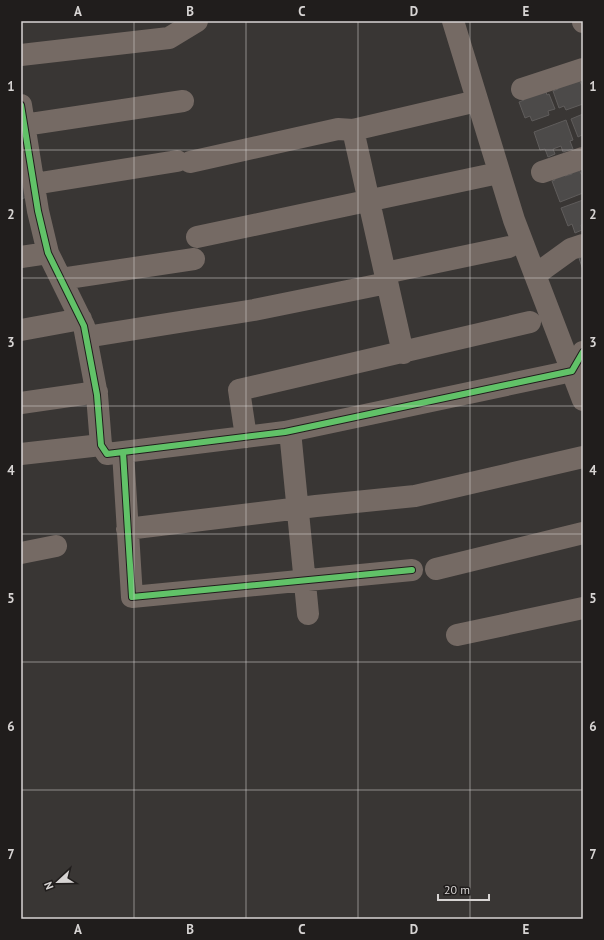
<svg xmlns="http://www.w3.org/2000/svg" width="604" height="940" font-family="'PT Sans',sans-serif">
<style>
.building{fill:#4c4a49;stroke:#5f5c5b}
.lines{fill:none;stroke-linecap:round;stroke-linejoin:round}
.minor{stroke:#756a64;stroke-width:22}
.cycleway-casing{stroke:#201d1c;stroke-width:8}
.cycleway{stroke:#61c268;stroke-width:6}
.grid{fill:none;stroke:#d7d4d3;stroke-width:1;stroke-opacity:0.55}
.neatline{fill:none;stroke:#d7d4d3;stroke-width:1.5}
.grid-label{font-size:13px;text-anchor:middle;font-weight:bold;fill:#d7d4d3}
</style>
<rect width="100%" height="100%" fill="#393634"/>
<path class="building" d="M578 75 581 84H583V104L566 110 564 106 559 108 553 91 558 89 556 83Z
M544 86 547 95 549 94 555 109 548 111 549 115 532 121 530 116 525 118 519 102 524 100 522 94Z
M583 114V138L582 135 578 137 571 119Z
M566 120 573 140 570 141 573 149 563 152 561 146 553 149 555 154 548 157 545 149 540 150 534 132Z
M578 166 581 174H583V193L560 202 552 181 555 180 553 175 563 172 565 176 572 174 571 169Z
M21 177 27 197 21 199Z
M583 200V224L581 225 582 230 575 233 572 224 568 226 561 208Z
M583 251V270L579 258 582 257 580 252Z"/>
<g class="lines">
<path class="minor" d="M453 21 514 220 583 400
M583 21V22
M21 55 169 38 197 21
M522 89 583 69
M21 105 38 211 48 253 84 326 97 395 101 445 107 454 285 432 572 371 583 352
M24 125 183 101
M190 162 338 129 353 130
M542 172 583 158
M34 184 177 161
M197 237 489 175
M21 257 48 253
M385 273 509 247
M535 275 571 249 583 245
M61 279 194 259
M21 330 81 319
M86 337 254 310 387 283
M403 353 353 130 477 101
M21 403 97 392
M290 431 308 614
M246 437 239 390 530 322
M123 452 132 597 412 570
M21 454 101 445
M127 529 316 506 415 496 583 457
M21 553 56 546
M436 569 583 533
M457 635 583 608"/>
<defs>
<path id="cycleway" d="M21 105 38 211 48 253 84 326 97 395 101 445 107 454 285 432 572 371 583 352
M123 452 132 597 412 570"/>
</defs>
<use href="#cycleway" class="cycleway-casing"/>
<use href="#cycleway" class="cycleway"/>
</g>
<path class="grid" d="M134 21V919M246 21V919M358 21V919M470 21V919M21 150H583M21 278H583M21 406H583M21 534H583M21 662H583M21 790H583"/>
<rect width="604" height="940" fill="none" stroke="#201d1c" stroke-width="44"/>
<g transform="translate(58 882) rotate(248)" stroke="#201d1c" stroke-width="3" paint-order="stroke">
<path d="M0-3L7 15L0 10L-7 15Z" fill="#d7d4d3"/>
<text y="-6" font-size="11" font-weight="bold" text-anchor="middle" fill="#d7d4d3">N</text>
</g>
<path d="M438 894v6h51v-6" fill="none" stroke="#d7d4d3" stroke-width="2"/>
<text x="444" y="894" font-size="12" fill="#d7d4d3" stroke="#201d1c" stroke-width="3" paint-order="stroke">20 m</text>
<rect x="22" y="22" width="560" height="896" class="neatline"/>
<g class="grid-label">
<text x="78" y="16">A</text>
<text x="190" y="16">B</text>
<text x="302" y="16">C</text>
<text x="414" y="16">D</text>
<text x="526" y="16">E</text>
<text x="11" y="91">1</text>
<text x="593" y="91">1</text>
<text x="11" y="219">2</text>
<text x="593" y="219">2</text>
<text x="11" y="347">3</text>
<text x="593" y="347">3</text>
<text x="11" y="475">4</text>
<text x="593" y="475">4</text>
<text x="11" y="603">5</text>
<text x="593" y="603">5</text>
<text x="11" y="731">6</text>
<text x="593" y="731">6</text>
<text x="11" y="859">7</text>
<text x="593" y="859">7</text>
<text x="78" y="934">A</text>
<text x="190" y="934">B</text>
<text x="302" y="934">C</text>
<text x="414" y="934">D</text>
<text x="526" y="934">E</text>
</g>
</svg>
